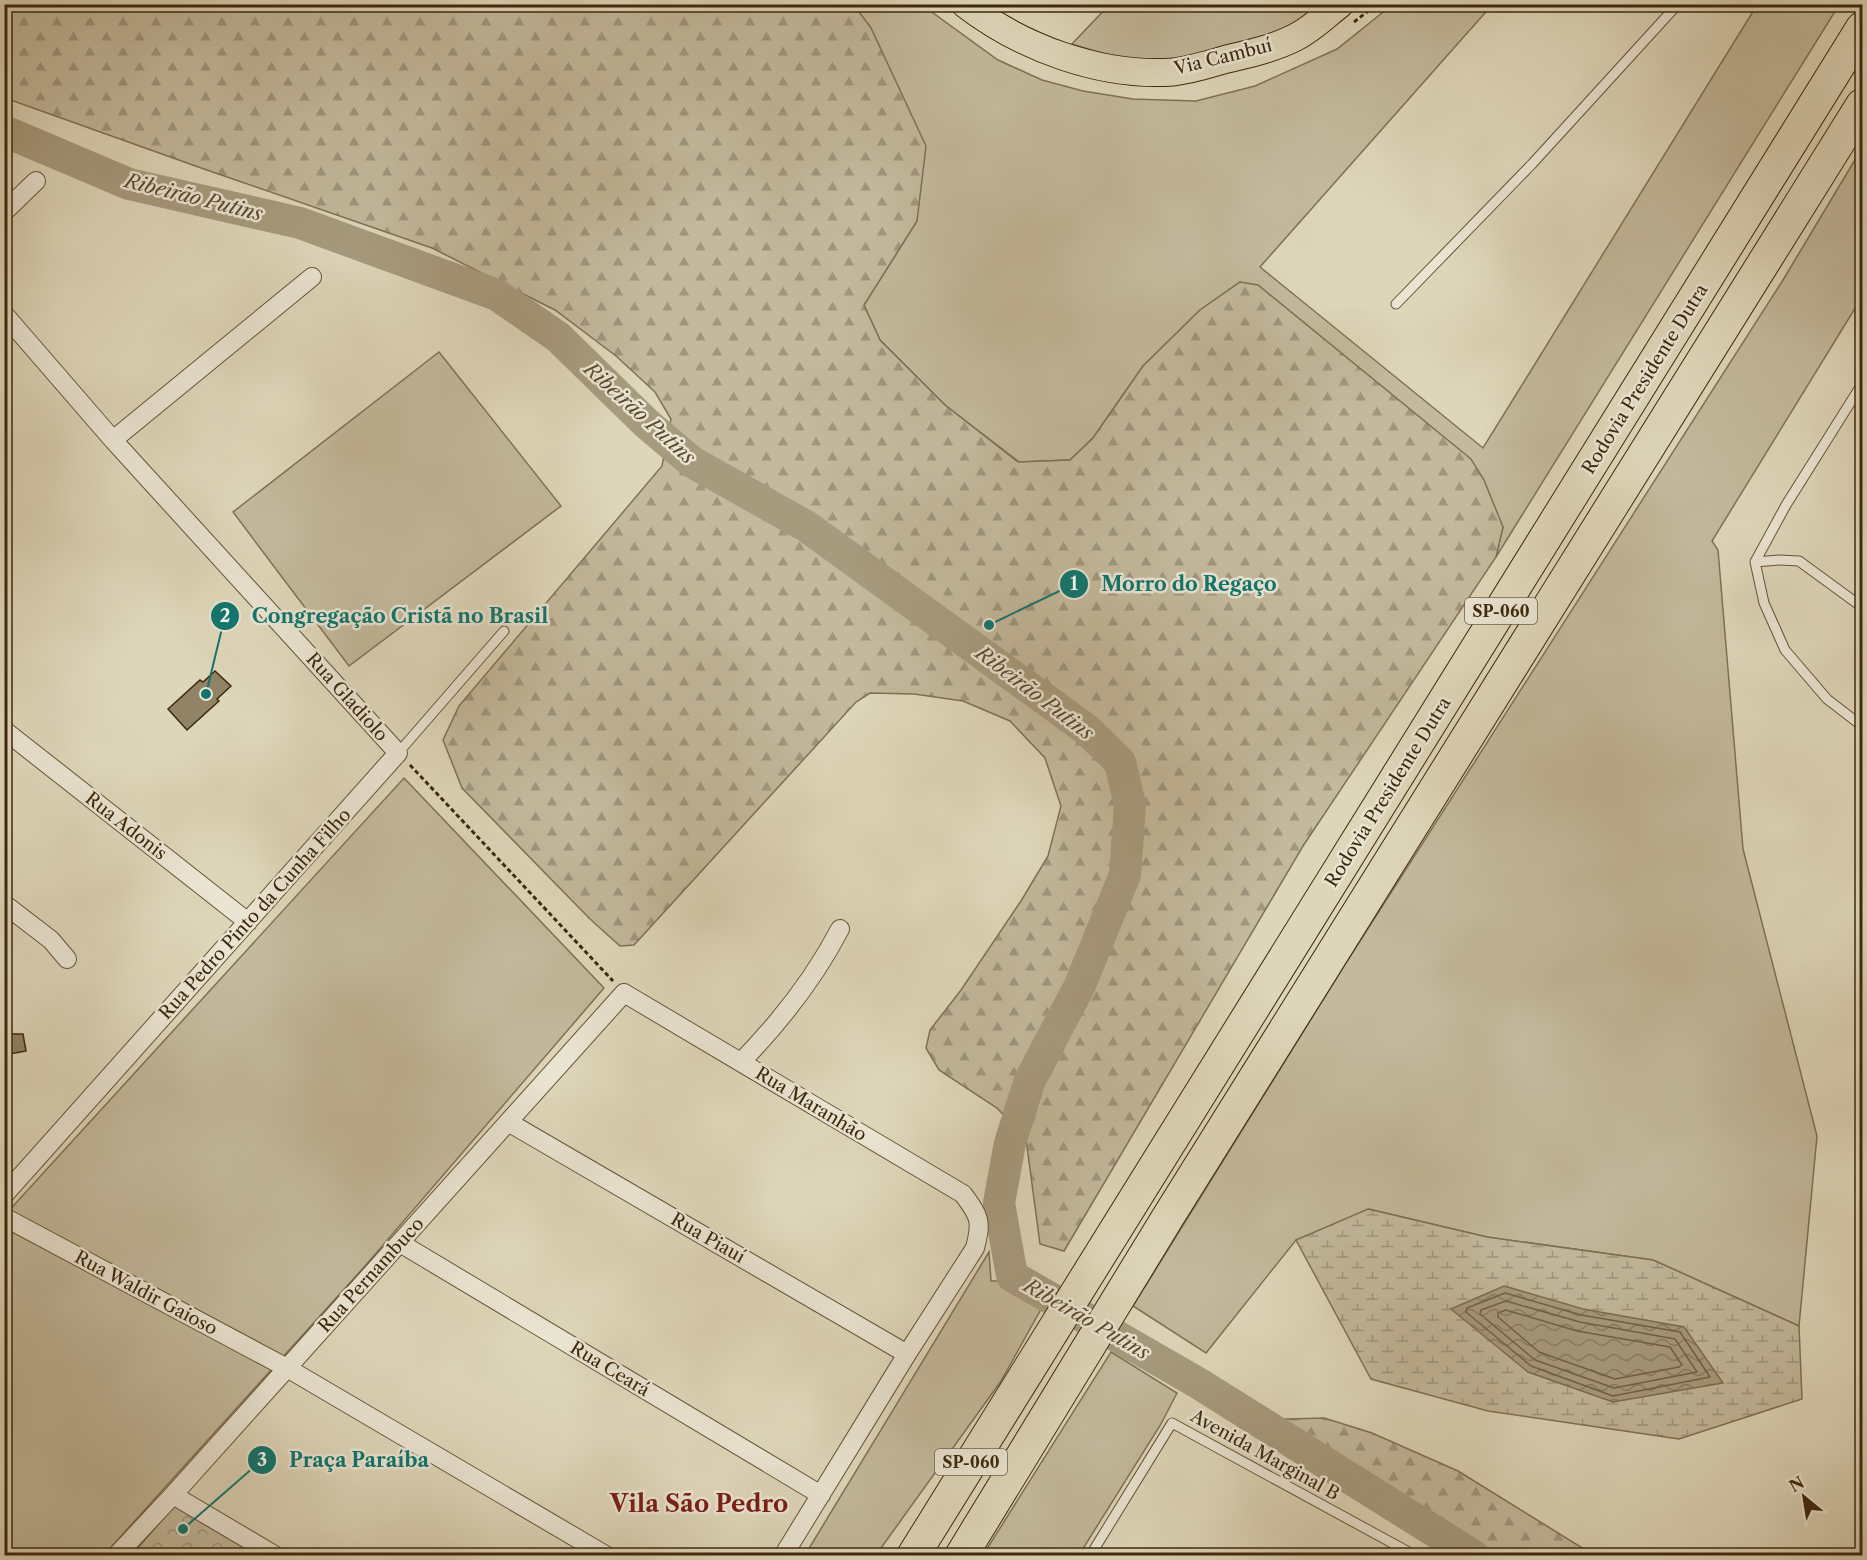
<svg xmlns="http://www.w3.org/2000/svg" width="1867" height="1560" font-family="'Libre Caslon Text',serif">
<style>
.grass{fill:#c3b99c;stroke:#807154;stroke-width:1.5}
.forest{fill:url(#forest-firs);stroke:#807154;stroke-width:1.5}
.wetland{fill:url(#wetland-marsh);stroke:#807154;stroke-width:1.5}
.park{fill:url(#park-crowns);stroke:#807154;stroke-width:1.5}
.water{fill:url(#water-waves);stroke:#7d6d50;stroke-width:1.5}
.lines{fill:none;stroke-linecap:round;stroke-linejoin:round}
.shore{stroke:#726245;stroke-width:1.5}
.river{stroke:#a79b7e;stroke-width:32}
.building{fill:#918366;stroke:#3d290c;stroke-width:1.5}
.lane-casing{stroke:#655437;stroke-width:11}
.street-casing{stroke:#655437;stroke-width:20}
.primary-casing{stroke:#3d290c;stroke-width:29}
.highway-casing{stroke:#3d290c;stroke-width:34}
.path{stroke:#3d290c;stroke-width:3;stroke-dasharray:4.5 3;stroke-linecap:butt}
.lane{stroke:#eae4d2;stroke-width:9}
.street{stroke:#eae4d2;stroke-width:18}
.primary{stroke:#ded6b9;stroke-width:27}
.highway{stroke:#ded6b9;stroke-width:32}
.labels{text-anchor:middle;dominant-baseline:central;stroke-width:5;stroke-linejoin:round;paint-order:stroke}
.shield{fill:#eae4d2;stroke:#716147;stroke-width:1.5}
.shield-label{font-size:16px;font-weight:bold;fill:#3d290c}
.street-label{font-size:18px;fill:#3d290c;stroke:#eae4d2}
.water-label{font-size:20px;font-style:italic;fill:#5d4b2e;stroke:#eae4d2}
.district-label{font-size:24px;font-weight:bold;fill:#7a1f14;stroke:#eae4d2}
.leader{fill:none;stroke:#0f766e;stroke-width:2}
.callout-dot{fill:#0f766e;stroke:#eae4d2;stroke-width:2}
.mark-label{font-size:18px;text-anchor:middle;font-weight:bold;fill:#fff}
.callout-label{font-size:20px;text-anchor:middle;font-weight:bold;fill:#0f766e;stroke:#eae4d2;stroke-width:5;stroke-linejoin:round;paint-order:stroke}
</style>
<defs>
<pattern id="forest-firs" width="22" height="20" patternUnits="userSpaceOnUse" patternTransform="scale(1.5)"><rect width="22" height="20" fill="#c3b99c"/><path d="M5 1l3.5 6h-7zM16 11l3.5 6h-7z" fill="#a0967e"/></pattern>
<pattern id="wetland-marsh" width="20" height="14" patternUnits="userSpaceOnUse" patternTransform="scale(1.5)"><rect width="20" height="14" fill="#c3b99c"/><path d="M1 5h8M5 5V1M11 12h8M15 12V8" fill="none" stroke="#a0967e"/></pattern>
<pattern id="park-crowns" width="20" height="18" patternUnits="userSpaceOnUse" patternTransform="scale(1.5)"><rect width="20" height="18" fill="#c3b99c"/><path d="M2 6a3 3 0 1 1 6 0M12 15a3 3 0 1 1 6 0" fill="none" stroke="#a0967e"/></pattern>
<pattern id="water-waves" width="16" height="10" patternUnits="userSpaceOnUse" patternTransform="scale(1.5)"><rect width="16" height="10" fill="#a79b7e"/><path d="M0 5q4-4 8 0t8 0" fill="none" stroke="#897e66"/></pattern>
</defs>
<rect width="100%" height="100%" fill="#ded6b9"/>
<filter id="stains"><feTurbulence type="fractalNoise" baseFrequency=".00333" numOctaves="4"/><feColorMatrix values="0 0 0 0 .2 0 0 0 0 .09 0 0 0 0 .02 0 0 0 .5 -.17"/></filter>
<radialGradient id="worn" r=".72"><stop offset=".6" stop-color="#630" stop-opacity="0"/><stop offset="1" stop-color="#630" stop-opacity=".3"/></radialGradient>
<path class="grass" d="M854 5H922L998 60 1042 80 1083 91 1133 99 1196 101 1255 86 1337 49 1392 5H1492L1260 267 1483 448 1757 5H1839L1496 557 1503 527 1240 282 1200 310 1143 366 1093 438 1070 460 1019 462 945 405 880 340 864 305 917 221Z
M1109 5H1328L1294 29 1176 62 1125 60 1072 44Z
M1862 148V297L1712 541 1718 550 1743 849 1817 1136 1799 1326 1653 1260 1487 1237 1369 1209 1296 1240 1206 1353 1133 1306 1346 963 1783 280Z
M439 352 561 506 349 666 233 512Z
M404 778 604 988 365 1266 104 1555H5L4 1216Z
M989 1252 991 1281H1006L1045 1302 1001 1381 876 1555H805Z
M1111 1352 1177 1393 1161 1424 1079 1555H983Z"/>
<path class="forest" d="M4 5H854L871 28 926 146 917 221 864 305 880 340 945 405 1018 462 1070 460 1093 438 1143 366 1200 310 1240 282 1258 285 1471 459 1484 480 1503 527 1496 557 1303 846 1064 1251 1040 1244 1026 1139 997 1108 939 1070 926 1048 930 1030 961 990 1021 901 1048 856 1061 806 1045 758 1010 721 963 701 914 694 870 693 856 702 634 945 620 946 590 919 462 788 443 740 459 706 662 466 671 419 655 392 616 356 555 310 432 248 204 169 5 98Z
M1324 1418 1372 1433 1458 1471 1592 1554 1609 1555H1474L1257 1420Z"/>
<path class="wetland" d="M1368 1209 1487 1237 1653 1260 1799 1326 1802 1399 1679 1439 1488 1411 1371 1379 1296 1240Z"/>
<path class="park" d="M174 1506 257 1555 131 1556Z"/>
<path class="water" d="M1504 1286 1583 1309 1684 1327 1723 1383 1613 1402 1528 1372 1451 1309Z"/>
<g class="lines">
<path class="shore" d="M1505 1293 1581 1315 1680 1332 1710 1377 1613 1396 1531 1366 1466 1312 1467 1308Z
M1506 1301 1580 1322 1675 1339 1697 1372 1614 1388 1535 1360 1480 1314 1481 1310Z
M1506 1310 1577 1331 1670 1347 1682 1365 1679 1367 1615 1379 1539 1352 1498 1317V1313Z"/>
<path class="river" d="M4 131 129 184 300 223 497 295 558 337 646 423 692 462 806 526 1086 729 1120 762 1130 805 1125 875 1079 987 1030 1080 1010 1143 999 1203 1012 1276 1198 1383 1474 1556"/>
</g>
<path class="building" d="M215 671 231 686 217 699 219 701 187 730 168 709 200 680 203 682Z
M4 1034H23L26 1051 4 1055Z"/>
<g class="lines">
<defs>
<path id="lane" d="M1396 304 1532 164 1678 4
M1862 384 1786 505 1755 562 1764 603 1785 650 1827 699 1862 726
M1755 562 1779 560 1799 561 1862 607
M398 753 504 631
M1090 1556 1172 1423 1416 1556"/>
<path id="street" d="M4 212 36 181
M4 314 113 440 398 753 4 1195
M113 440 312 277
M4 730 248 922
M4 904 51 940 67 959
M741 1062C780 1022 814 979 840 929
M508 1122 907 1354
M4 1217 287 1368 607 1556
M400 1243 821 1495
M173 1495 276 1556
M116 1556 173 1495 624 993 963 1194C980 1217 982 1221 975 1248L907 1354 783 1556"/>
<path id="primary" d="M965 4C1022 48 1101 77 1173 72 1191 70 1209 64 1227 59 1249 54 1275 48 1296 37 1312 29 1326 15 1340 4"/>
<path id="highway" d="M913 1556 1862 28
M961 1556 1168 1217 1862 105"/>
</defs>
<use href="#lane" class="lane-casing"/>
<use href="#street" class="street-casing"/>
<use href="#primary" class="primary-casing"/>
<use href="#highway" class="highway-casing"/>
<path class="path" d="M1354 22 1377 4
M410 765 613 981"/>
<use href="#lane" class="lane"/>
<use href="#street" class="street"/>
<use href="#primary" class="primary"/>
<use href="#highway" class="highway"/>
</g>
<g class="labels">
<g class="shield">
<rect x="1465" y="598" width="72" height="26" rx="4.5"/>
<rect x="935" y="1449" width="72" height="26" rx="4.5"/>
</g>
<g class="shield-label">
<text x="1501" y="611">SP-060</text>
<text x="971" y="1462">SP-060</text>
</g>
<g class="street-label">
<text transform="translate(1223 57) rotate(-14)">Via Cambuí</text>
<text transform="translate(1645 379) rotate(-58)">Rodovia Presidente Dutra</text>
<text transform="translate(347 697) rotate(48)">Rua Gladiolo</text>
<text transform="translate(1388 792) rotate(-58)">Rodovia Presidente Dutra</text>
<text transform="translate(126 826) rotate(38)">Rua Adonis</text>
<text transform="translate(255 914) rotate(-48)">Rua Pedro Pinto da Cunha Filho</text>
<text transform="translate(811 1104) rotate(31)">Rua Maranhão</text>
<text transform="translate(708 1238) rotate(30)">Rua Piauí</text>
<text transform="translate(371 1275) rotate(-48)">Rua Pernambuco</text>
<text transform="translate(146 1293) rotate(28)">Rua Waldir Gaioso</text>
<text transform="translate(610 1369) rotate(31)">Rua Ceará</text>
<text transform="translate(1265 1455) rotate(29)">Avenida Marginal B</text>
</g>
<g class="water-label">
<text transform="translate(194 197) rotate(14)">Ribeirão Putins</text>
<text transform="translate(640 413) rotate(42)">Ribeirão Putins</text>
<text transform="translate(1035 693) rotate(37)">Ribeirão Putins</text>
<text transform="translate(1087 1319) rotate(30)">Ribeirão Putins</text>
</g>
<g class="district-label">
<text x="699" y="1503">Vila São Pedro</text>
</g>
</g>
<path class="leader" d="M989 625L1074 584M206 694L225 616M183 1529L262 1460"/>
<g class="callout-dot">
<circle cx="989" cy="625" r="6"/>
<circle cx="206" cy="694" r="6"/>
<circle cx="183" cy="1529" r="6"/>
<circle cx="1074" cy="584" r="15"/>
<circle cx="225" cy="616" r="15"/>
<circle cx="262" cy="1460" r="15"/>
</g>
<g class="mark-label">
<text x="1074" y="590">1</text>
<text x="225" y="622">2</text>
<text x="262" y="1466">3</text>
</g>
<g class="callout-label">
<text x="1189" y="591">Morro do Regaço</text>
<text x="400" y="623">Congregação Cristã no Brasil</text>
<text x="359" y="1467">Praça Paraíba</text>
</g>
<rect width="1867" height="1560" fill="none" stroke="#ded6b9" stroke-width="24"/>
<rect x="6" y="6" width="1855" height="1548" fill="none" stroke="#3d290c" stroke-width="3"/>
<rect x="12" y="12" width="1843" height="1536" fill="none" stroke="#3d290c" stroke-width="1.5"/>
<g transform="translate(1804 1497) rotate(330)" stroke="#eae4d2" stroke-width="4.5" paint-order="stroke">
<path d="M0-4.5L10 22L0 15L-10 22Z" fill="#3d290c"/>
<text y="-9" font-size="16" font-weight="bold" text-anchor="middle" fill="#3d290c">N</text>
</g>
<rect width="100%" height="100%" filter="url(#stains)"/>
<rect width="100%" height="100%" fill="url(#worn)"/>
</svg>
